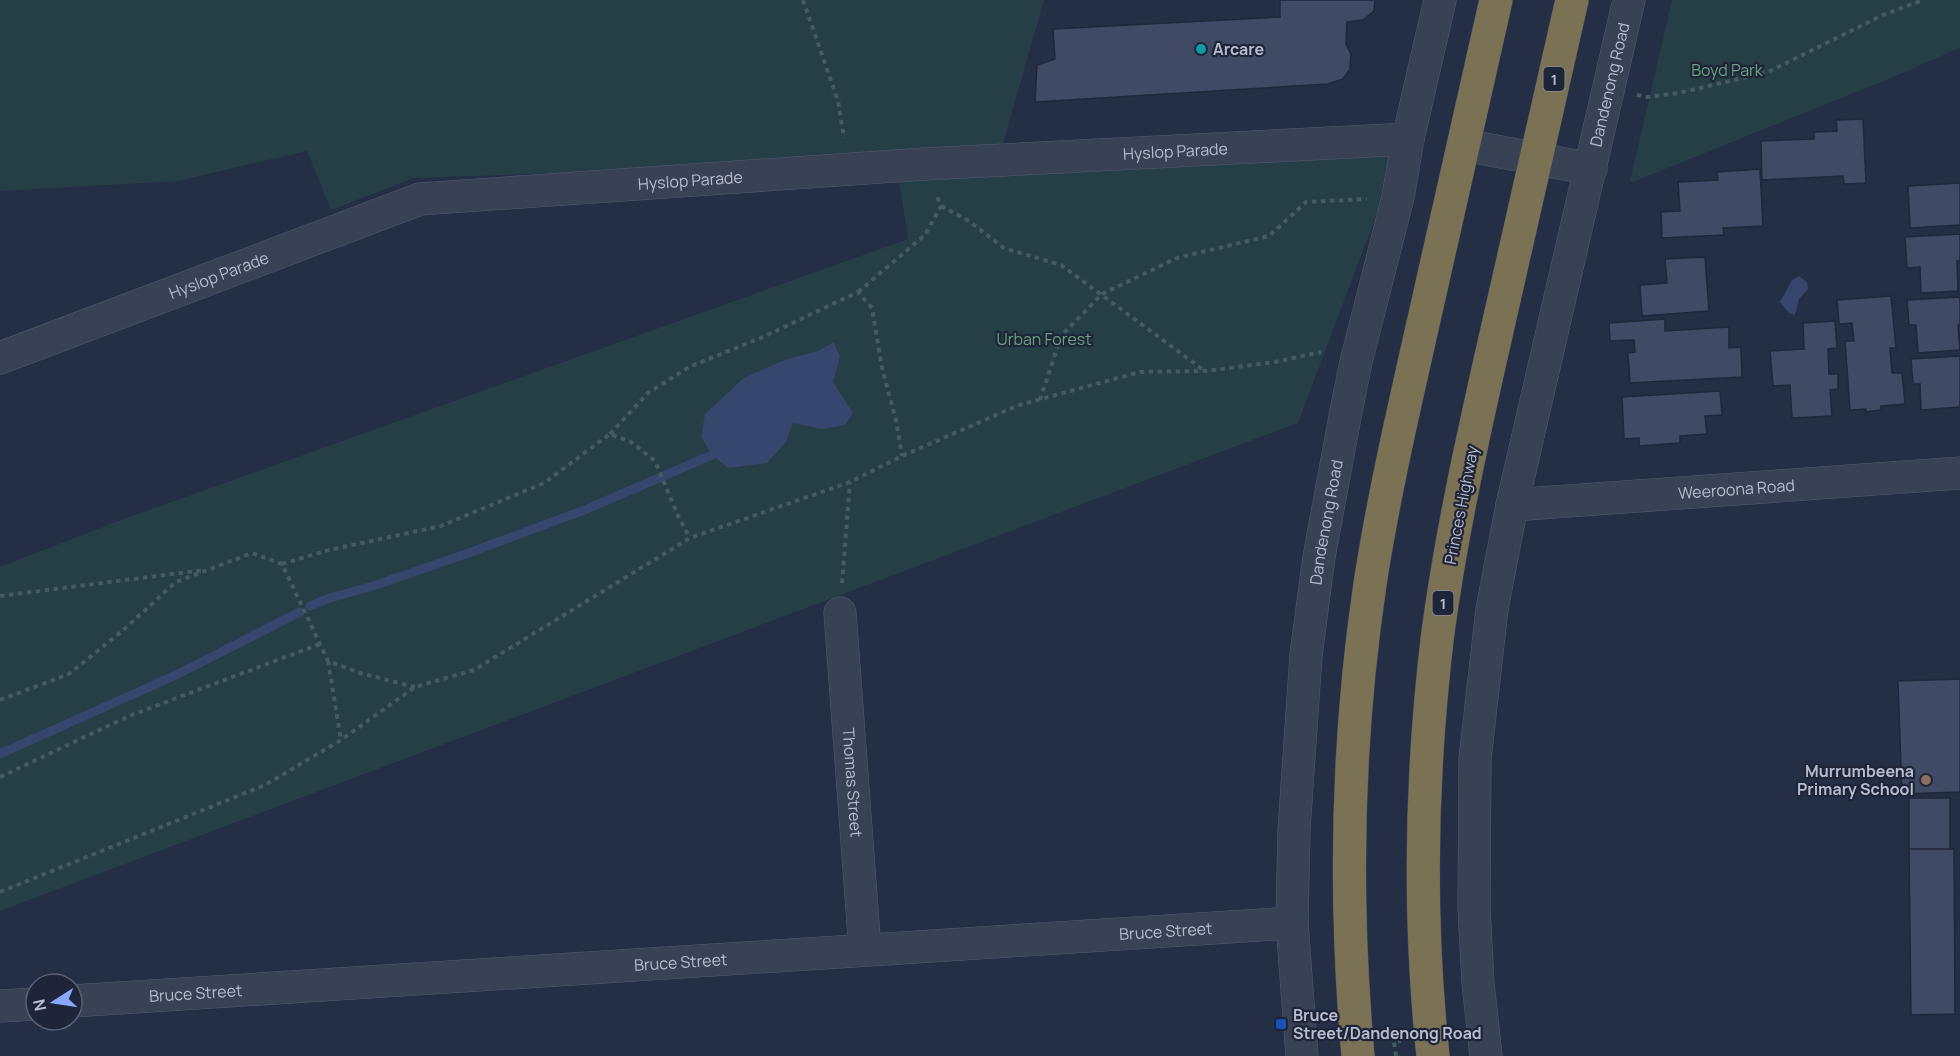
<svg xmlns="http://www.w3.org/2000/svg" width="1960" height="1056" font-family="Manrope,sans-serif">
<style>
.green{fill:#263e46}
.water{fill:#37466d}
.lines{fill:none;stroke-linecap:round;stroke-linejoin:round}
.stream{stroke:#37466d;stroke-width:9}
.building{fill:#414a65;stroke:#20273b;stroke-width:1.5}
.street-casing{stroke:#555b6e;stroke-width:33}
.highway-casing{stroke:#41485b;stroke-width:34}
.path{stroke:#455b62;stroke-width:4;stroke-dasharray:4.5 4.5;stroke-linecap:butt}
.street{stroke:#394154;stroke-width:32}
.highway{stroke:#7b7155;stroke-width:33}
.culture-dot{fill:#0f9aa8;stroke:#1e2539;stroke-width:2}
.education-dot{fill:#8d6e63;stroke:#1e2539;stroke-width:2}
.transit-dot{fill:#1a4fb4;stroke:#1e2539;stroke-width:2}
.labels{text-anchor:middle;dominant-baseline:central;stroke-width:4.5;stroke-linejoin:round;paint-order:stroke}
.shield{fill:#1e2539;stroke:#898fa1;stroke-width:1.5}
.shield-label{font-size:15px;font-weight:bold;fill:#b7bcce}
.poi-label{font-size:16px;font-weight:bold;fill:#b7bcce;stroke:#1e2539;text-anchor:start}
.park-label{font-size:16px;fill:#6ca17f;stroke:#1e2539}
.street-label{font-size:16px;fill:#b7bcce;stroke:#1e2539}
</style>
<rect width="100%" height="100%" fill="#242e45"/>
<path class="green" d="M0 0H1044L1000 154 895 162 414 178 331 210 307 151 178 181 0 191Z
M1672 0H1960V48L1886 80 1633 182 1630 181Z
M1393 147 1381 203 1298 423 0 911V567L118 521 908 239 899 180Z"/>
<path class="water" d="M1799 276 1807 282 1808 289 1799 299 1795 315 1789 313 1780 302 1792 280Z
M834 342 840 357 833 382 853 413 845 425 822 429 793 423 786 442 767 463 728 468 712 455 701 437 705 414 745 377 787 359 818 351Z"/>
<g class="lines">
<path class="stream" d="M310 606 330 598 373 586 466 554 587 509 712 455
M0 754 176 675 300 612"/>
</g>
<path class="building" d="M1280 0H1375L1374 11 1363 20 1347 22 1346 44 1351 54 1350 69 1343 79 1328 84 1035 102 1037 65 1055 59 1053 29 1280 17Z
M1863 119 1866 183 1844 184 1843 176 1762 180 1761 141 1814 139V132L1837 131 1836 120Z
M1760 169 1763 226 1723 228 1724 235 1662 238 1661 212 1680 211 1678 182 1718 180 1717 172Z
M1960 183V225L1910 228 1908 186Z
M1960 234V261H1957L1958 291 1921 293 1920 267 1907 268 1905 237Z
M1705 257 1709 311 1642 316 1640 285 1667 283 1665 259Z
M1891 296 1896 348H1890L1892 373H1902L1905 404 1881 406V410L1865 412 1866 409 1850 410 1845 341H1854L1852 323 1839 324 1837 300Z
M1960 297V325H1958L1960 350 1918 353 1916 325H1909L1907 300Z
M1665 319V331L1729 327V348L1741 347 1742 377 1630 383 1628 353 1635 352 1634 340 1610 341 1609 323Z
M1835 321 1837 348 1828 349 1829 374H1838V389L1830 390 1832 416 1792 418 1790 385 1773 386 1770 351 1804 349 1803 323Z
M1960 356V407L1921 410 1920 384H1913L1911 359Z
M1720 391 1722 415 1705 416 1707 434 1680 436V443L1639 446V438L1624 439 1622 397Z
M1960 679V792L1902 794 1898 681Z
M1909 798H1950V849H1909Z
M1909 849H1954L1955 1014 1911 1015Z"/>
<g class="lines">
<defs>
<g id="street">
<path d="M1464 145 1591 169"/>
<path id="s1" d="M0 358 420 199 925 164 1408 139"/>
<path id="s2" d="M1512 505 1960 473"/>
<path id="s3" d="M840 613 865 950"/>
<path id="s4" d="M72 1001 1292 923"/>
<path d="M0 1006 36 1004"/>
<path id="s5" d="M1302 1056 1292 923 1294 830 1306 655 1319 557 1347 406 1356 362 1398 197 1408 139 1440 0"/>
<path id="s6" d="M1486 1056 1478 983 1474 907 1475 759 1492 609 1512 505 1629 0"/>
</g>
<path id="highway" d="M1358 1056C1344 900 1347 739 1370 584 1384 493 1405 404 1425 315 1449 210 1472 105 1496 0
M1433 1056C1418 916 1421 772 1438 632 1452 529 1475 427 1498 326 1523 217 1547 109 1572 0"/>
</defs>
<use href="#street" class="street-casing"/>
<use href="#highway" class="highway-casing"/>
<path class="path" d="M803 0 838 101 844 138
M1637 95 1647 97 1679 93 1768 72 1883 15 1923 0
M941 206 969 221 1004 248 1061 265 1205 371
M858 292 925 235 941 206 936 194
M1040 400 1061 336 1102 294 1177 258 1269 236 1306 202 1367 199
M610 434 648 393 689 367 763 337 858 292 872 308 882 368 896 420 902 456
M282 564 325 551 441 526 544 483 610 434 631 442 655 461 679 518 690 538
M842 583 850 482
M0 596 204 570
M328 661 341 740
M0 700 69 674 121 632 176 582 252 553 282 564 328 661 360 673 415 687
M0 777 129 716 320 644
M0 892 265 785 341 740 415 687 474 670 690 538 850 482 902 456 1019 405 1140 372 1206 371 1275 362 1321 352
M1396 1056 1394 1042 1401 1041"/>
<use href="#street" class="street"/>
<use href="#highway" class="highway"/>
</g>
<circle class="culture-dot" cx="1201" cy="49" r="6"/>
<circle class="education-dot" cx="1926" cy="780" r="6"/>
<rect class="transit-dot" x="1275" y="1018" width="12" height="12" rx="3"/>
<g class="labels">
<g class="shield">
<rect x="1543.5" y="67" width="21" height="24" rx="4.5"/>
<rect x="1432.5" y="591" width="21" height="24" rx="4.5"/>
</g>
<g class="shield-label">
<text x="1554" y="79">1</text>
<text x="1443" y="603">1</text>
</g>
<g class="poi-label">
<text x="1213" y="49">Arcare</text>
<text x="1914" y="771" text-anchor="end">Murrumbeena<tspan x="1914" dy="18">Primary School</tspan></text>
<text x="1293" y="1015">Bruce<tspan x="1293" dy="18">Street/Dandenong Road</tspan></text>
</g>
<g class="park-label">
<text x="1727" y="70">Boyd Park</text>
<text x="1044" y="339">Urban Forest</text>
</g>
<g class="street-label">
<text stroke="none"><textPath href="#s6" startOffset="986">Dandenong Road</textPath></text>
<text stroke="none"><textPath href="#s1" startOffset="1206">Hyslop Parade</textPath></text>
<text stroke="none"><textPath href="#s1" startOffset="720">Hyslop Parade</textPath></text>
<text stroke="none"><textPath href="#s1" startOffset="234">Hyslop Parade</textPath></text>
<text stroke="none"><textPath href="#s2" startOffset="225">Weeroona Road</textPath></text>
<text transform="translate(1461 505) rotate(-79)">Princes Highway</text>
<text stroke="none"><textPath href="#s5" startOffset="536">Dandenong Road</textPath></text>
<text stroke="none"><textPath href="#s3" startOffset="170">Thomas Street</textPath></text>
<text stroke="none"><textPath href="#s4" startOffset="1096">Bruce Street</textPath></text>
<text stroke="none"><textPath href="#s4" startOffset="610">Bruce Street</textPath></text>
<text stroke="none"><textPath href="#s4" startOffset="124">Bruce Street</textPath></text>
</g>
</g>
<g transform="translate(54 1002) rotate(258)"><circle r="28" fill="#1e2539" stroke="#5b6175" stroke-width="1.5"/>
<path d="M0-4.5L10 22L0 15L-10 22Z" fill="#8aa7ff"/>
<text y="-9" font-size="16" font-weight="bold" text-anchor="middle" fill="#b7bcce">N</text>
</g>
</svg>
